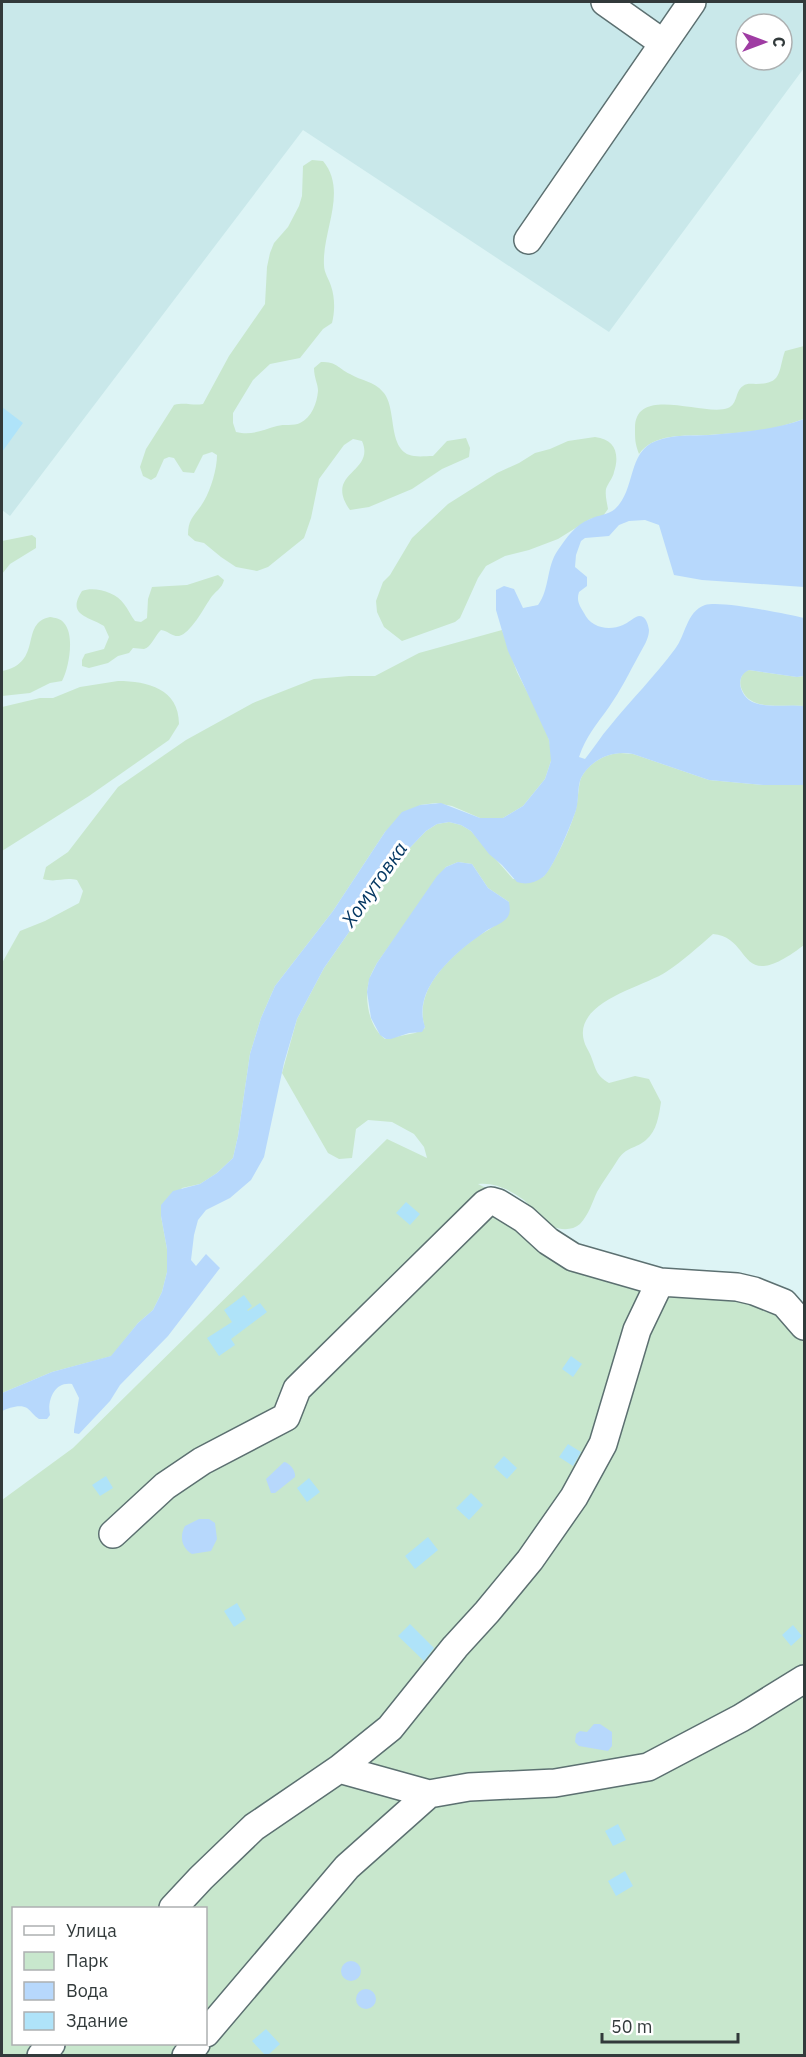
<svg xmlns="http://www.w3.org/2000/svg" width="806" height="2057" font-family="'IBM Plex Sans',sans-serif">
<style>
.built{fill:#c9e8ea;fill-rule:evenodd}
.green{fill:#c8e7cd;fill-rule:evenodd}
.water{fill:#b7d8fc}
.building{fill:#afe3f9}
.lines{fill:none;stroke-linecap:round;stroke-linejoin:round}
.minor-casing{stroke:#5c7071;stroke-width:30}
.minor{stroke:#fff;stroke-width:27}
.labels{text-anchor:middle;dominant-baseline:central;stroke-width:6;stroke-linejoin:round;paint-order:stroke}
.water-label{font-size:20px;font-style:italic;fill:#043762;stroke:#fff}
</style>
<rect width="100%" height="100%" fill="#ddf4f5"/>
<path class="built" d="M2 2H804V68L609 332 303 130 10 516 2 510ZM746 24H782V60H746Z"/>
<path class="green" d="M312 160 323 161C348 191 322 231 324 265 324 273 329 279 331 286 335 298 335 311 332 323L323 329 300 358 270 364 253 380 233 413V423L236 432C252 436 262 430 277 426 284 424 294 426 300 423 312 417 317 403 318 391 318 384 314 378 314 368L321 362C338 362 337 368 350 374 361 381 374 381 383 392 398 408 386 452 414 456 420 457 427 456 433 456L447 441 466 438 470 448 469 457 442 469 412 489 369 507 350 510C323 472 376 473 362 441L353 439 344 445 319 479 311 518 304 538 268 567 257 571 236 567 221 557 204 543 195 541 188 535C188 517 196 515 204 501 211 489 217 469 217 455L212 452 203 455 194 473 183 472 174 458 169 457 164 459 156 477 151 480 143 476 140 467 146 449 174 405C185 402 193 406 203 404L229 356 265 304 267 267 270 253 274 243 288 227 299 206 302 196 303 166Z
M804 346V419C791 423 778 428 764 430 746 432 727 434 708 435 685 436 654 433 639 454 635 443 635 440 635 428 635 384 705 417 728 408 738 404 735 391 743 386 747 383 751 384 756 384 783 384 778 371 785 351Z
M595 437C615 439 620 454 614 472 613 478 608 483 606 489 605 496 607 502 608 509L603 516 590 519 558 539 529 550 505 556 486 566 478 578 460 618 455 622 402 641 384 627 377 612 376 601 383 582 390 575 412 538 448 504 497 473 519 463 535 453 550 449 568 441Z
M32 535 36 538V548L10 564 2 574V541Z
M218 575 224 580C222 589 215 591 210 599 204 608 190 634 179 636 173 637 168 631 161 630 155 635 151 648 144 649 140 649 137 648 133 648L129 653 118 656 108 663 89 668 82 666V660L85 654 104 649 109 637 104 626C89 616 66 616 82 591 94 586 116 592 124 604 128 609 131 616 135 621L141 622 147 618 148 599 152 587 187 585Z
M50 617C55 618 60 618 64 623 75 635 69 668 62 681L50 683 30 693 2 696V671C44 663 19 623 50 617Z
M502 630 517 672 547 731 551 749V761L545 779 523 806 503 818H480L452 806 436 803 420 805 385 832 333 911 275 986 261 1018 250 1054 238 1136 233 1158 217 1173 208 1179 200 1184 182 1188 161 1216 167 1249V1272L162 1292 153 1310 138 1323 112 1356 52 1372 2 1393V963L20 931 45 921 79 903 83 891 77 880C63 877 57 883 43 879L46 867 68 852 118 787 186 740 253 703 314 679 349 676H375L419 653Z
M749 670 797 677 804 676V706C785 704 751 712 742 690 739 683 740 678 744 672Z
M118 681C148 681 179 689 179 724L169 740 89 796 2 851V707L40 698H53L80 687Z
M620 753 633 754 709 780 763 785H804V945C736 997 754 937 713 934 698 947 683 961 666 972 643 987 573 1002 584 1041 585 1045 588 1050 590 1054 596 1068 595 1075 609 1083L635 1076 649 1079 661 1102C659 1115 657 1131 646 1140 636 1149 626 1146 617 1161 611 1171 603 1181 597 1192 592 1203 589 1214 580 1224 570 1233 552 1229 542 1221 535 1215 531 1206 524 1200 510 1190 495 1182 478 1184L502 1196 579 1252 664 1275 804 1322V2055H2V1500L73 1448 387 1139 427 1158 424 1147 414 1134 392 1122 368 1120 356 1129 352 1158 339 1159 328 1153 282 1073 297 1019 324 968 402 856 426 831 437 824 449 822 461 825 471 831 513 879 543 877C554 866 572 825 576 809 578 800 578 790 580 781 585 765 604 754 620 753ZM458 862 472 864 488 888 509 902C504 909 500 920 494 926 488 931 480 934 474 939 448 959 413 991 425 1028L415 1033 385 1039C369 1027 364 1000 369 981 370 975 374 969 377 963L446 867ZM14 1908H206V2044H14Z"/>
<path class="water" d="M804 419V587L702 580 674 575 659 525 645 520 629 521 619 525 609 536 585 538 581 541 576 555 575 567 587 577V586L579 592C576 601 580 606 584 613 591 628 609 631 623 625 628 623 634 617 639 616 646 616 648 624 649 630 649 639 643 647 639 655 629 673 621 690 609 707 597 724 586 736 579 757L585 759C594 748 601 736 610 726 631 700 655 676 675 649 686 635 686 612 705 605 721 600 786 614 804 618V676L797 677 749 670C733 677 741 699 755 703 771 708 789 704 804 706V785H763L709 780 633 754C613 750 591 759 581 778 577 788 579 800 576 810 572 823 552 871 543 877 535 883 526 885 517 882L502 865 489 854 471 831 461 825 449 822 437 824 426 831 402 856 324 968 297 1019 284 1063 264 1157 251 1180 230 1198 206 1210 198 1220 194 1235 191 1260 196 1266 206 1254 220 1268 168 1336 120 1385 110 1401 79 1434 74 1433V1430L79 1398 72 1384C54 1381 47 1401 50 1415L47 1419H39C34 1416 31 1411 27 1408 20 1404 9 1408 2 1411V1393L52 1372 111 1356 138 1323 153 1310 162 1292 167 1272V1249L161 1216V1205L173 1191 200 1184 217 1173 233 1158 238 1136 250 1054 261 1018 275 986 333 911 385 832 402 812 420 805 441 803 480 818H503L523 806 545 779 551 761 549 740 508 651 496 610V590L504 586 514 589 523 608 538 605C550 589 546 567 558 550 567 537 575 525 590 519 598 515 608 515 615 509 636 490 627 452 656 441 674 434 692 436 710 435 743 432 774 430 804 419Z
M458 862 472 864 488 888 509 902C510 908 511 914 506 919 501 924 492 927 486 931 457 951 411 988 425 1027L422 1032 409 1033 391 1039H386L380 1035 371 1018 367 992 369 979 377 963 437 876 446 867Z
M284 1462C290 1463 296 1471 295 1477L275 1493H271L266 1479Z
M199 1519H209L215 1523 217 1539 211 1551 192 1554C182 1548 179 1537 185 1526Z
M594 1724H600L612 1732V1746L608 1751 579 1746 575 1742 576 1734 580 1731 587 1732Z
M341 1971a10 10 0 1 1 20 0a10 10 0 1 1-20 0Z
M356 1999a10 10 0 1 1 20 0a10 10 0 1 1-20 0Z"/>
<path class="building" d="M2 407 23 423 2 452Z
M406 1202 420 1214 410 1225 396 1213Z
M244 1295 252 1306 247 1310 248 1311 260 1303 267 1312 231 1339 235 1345 219 1356 207 1338 232 1322 224 1310Z
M571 1356 582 1364 573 1377 562 1369Z
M568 1444 581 1452 573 1466 559 1457Z
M504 1456 517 1468 507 1479 494 1467Z
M106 1476 113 1488 100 1496 92 1485Z
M309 1478 320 1492 307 1502 297 1488Z
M471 1493 483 1505 469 1520 456 1508Z
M428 1537 438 1550 415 1569 405 1556Z
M237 1603 246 1619 234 1627 224 1611Z
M410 1624 434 1648 424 1661 398 1636Z
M793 1625 802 1636 791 1646 782 1635Z
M618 1824 626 1840 613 1846 605 1831Z
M625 1871 633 1886 616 1896 608 1881Z
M266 2029 280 2044 268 2055H265L252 2041Z"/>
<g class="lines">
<defs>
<path id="minor" d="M605 2 663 43
M528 240 692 2
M113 1534 165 1486 202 1461 286 1417 297 1389 485 1204 491 1201 498 1203 524 1219 548 1241 573 1257 660 1282 737 1287 754 1291 784 1303 804 1326
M339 1769 429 1794
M173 1908 201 1878 254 1827 339 1769 390 1728 455 1647 487 1612 530 1560 574 1497 603 1444 637 1330 660 1282
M206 2033 347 1867 429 1794 469 1787 555 1783 648 1767 741 1718 804 1679
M41 2056 51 2044
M186 2056 196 2044"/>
</defs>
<use href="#minor" class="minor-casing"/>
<use href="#minor" class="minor"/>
</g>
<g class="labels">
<g class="water-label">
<text transform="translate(374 884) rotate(-55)">Хомутовка</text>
</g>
</g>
<rect width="806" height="2057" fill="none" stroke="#323a3b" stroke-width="6"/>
<rect x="12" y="1907" width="195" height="138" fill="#ffffff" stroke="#adb0b1" stroke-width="1.5"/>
<rect x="24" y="1926" width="30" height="9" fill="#ffffff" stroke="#adb0b1" stroke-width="1.5"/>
<text x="66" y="1937" font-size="18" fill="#323a3b">Улица</text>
<rect x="24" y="1952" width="30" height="18" fill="#c8e7cd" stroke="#adb0b1" stroke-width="1.5"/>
<text x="66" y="1967" font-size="18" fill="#323a3b">Парк</text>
<rect x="24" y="1982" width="30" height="18" fill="#b7d8fc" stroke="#adb0b1" stroke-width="1.5"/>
<text x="66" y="1997" font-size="18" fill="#323a3b">Вода</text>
<rect x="24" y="2012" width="30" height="18" fill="#afe3f9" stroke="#adb0b1" stroke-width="1.5"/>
<text x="66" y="2027" font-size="18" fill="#323a3b">Здание</text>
<g transform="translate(764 42) rotate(90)"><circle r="28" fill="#ffffff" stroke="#adb0b1" stroke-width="1.5"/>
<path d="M0-4.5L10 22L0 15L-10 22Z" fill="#9f3ca3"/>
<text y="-9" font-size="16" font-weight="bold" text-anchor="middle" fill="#323a3b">С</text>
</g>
<path d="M602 2033v9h136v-9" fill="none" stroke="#323a3b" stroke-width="3"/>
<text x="611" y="2033" font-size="18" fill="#323a3b" stroke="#ffffff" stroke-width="4.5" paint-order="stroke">50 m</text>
</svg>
